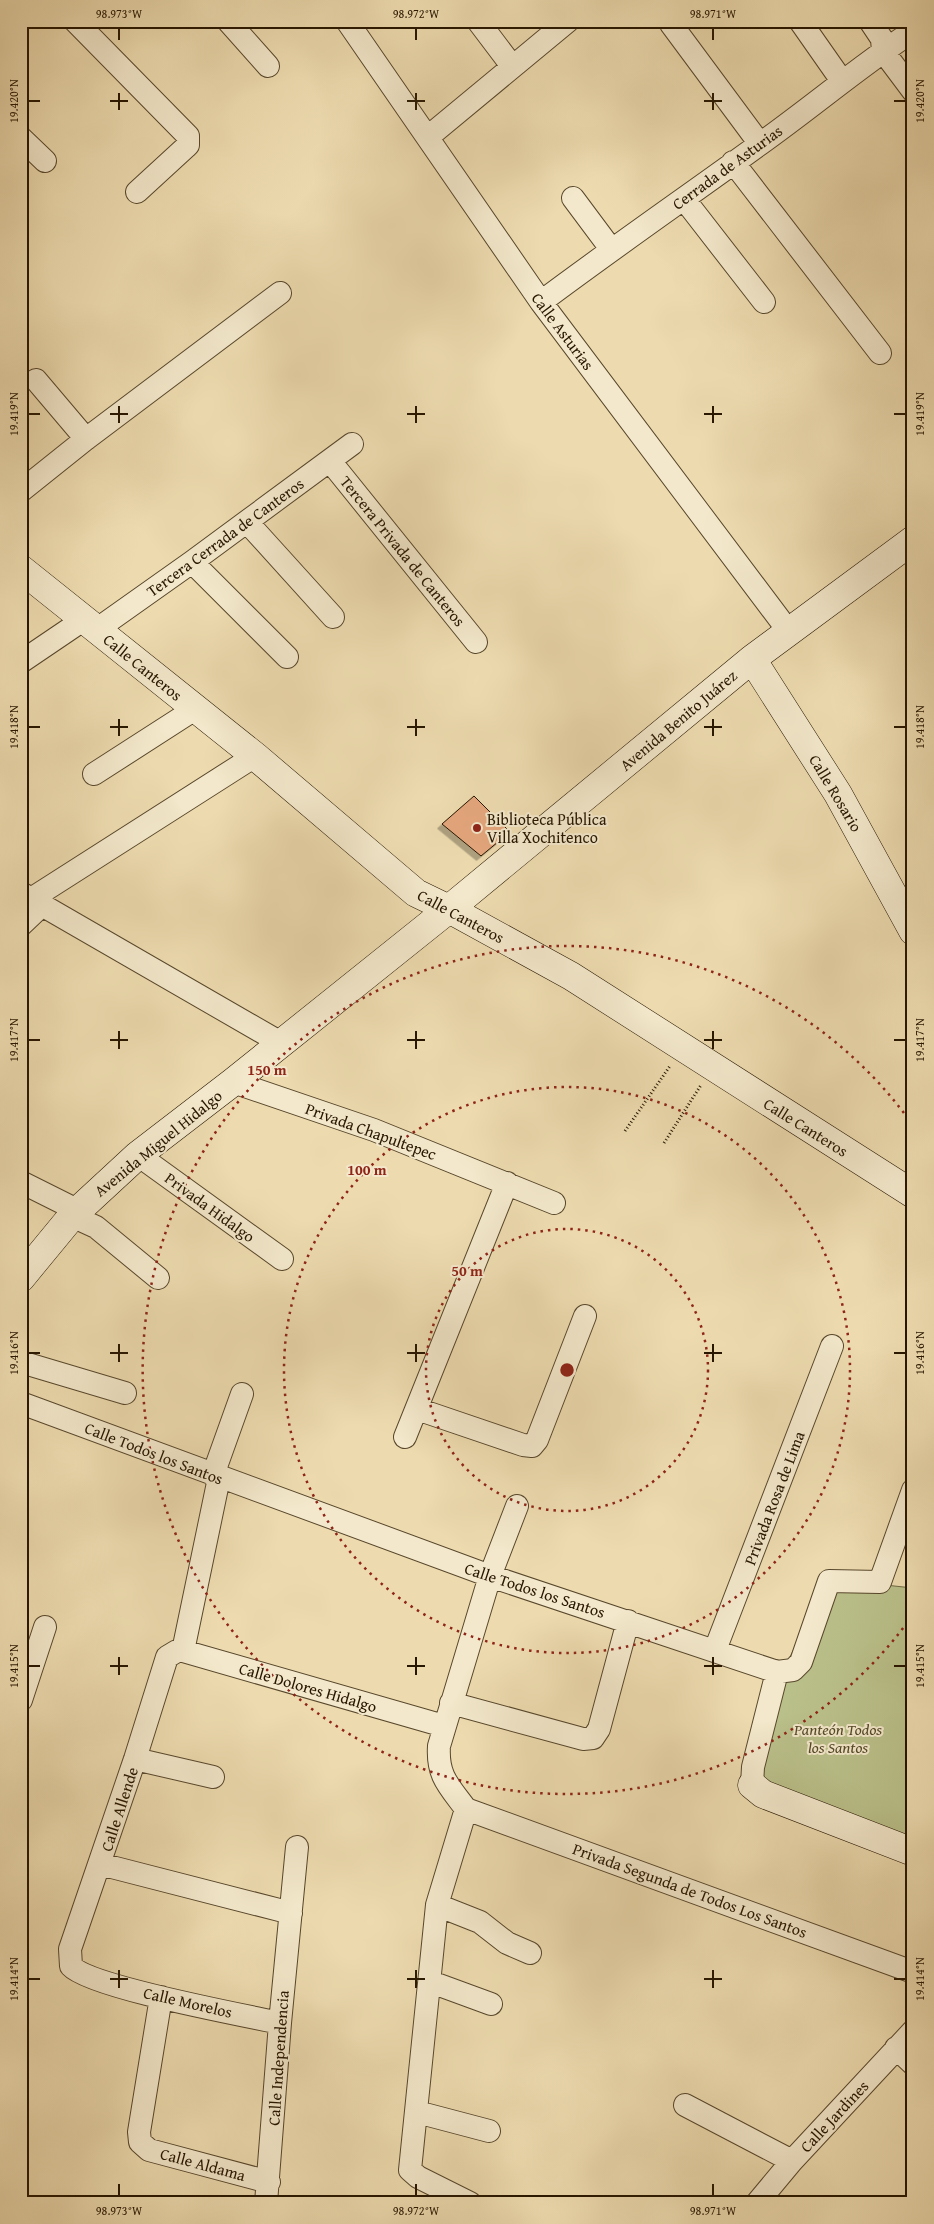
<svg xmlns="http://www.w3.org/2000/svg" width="934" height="2224" font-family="'Gentium Book Plus',serif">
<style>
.green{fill:#bac08a;stroke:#706b45}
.building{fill:#e5a77e;stroke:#271600;filter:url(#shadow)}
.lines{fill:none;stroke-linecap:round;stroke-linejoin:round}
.street-casing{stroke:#58472c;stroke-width:24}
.secondary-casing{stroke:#271600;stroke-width:29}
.path{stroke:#271600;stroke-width:3;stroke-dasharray:1 2.5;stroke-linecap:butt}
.street{stroke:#f3e8cb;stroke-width:22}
.secondary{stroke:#f3e8cb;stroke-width:28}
.ticks{fill:none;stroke:#271600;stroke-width:2}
.ring{fill:none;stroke:#8f2418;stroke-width:2.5;stroke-dasharray:2.5 5}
.poi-dot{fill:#8f2418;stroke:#f3e8cb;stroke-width:2}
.labels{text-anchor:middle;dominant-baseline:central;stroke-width:4;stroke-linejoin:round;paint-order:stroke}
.street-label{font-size:16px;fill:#271600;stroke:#f3e8cb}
.poi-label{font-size:16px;fill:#271600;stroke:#f3e8cb;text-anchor:start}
.park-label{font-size:16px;font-style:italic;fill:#534929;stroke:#f3e8cb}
.centre{fill:#8f2418;stroke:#f3e8cb;stroke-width:2.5}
.ring-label{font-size:15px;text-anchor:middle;font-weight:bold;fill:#8f2418;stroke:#f3e8cb;stroke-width:4;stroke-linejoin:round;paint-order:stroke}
.neatline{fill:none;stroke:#271600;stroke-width:2}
.ticks-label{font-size:12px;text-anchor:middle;fill:#271600}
</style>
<defs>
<filter id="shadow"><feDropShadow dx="-4.5" dy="4.5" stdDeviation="0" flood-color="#0004"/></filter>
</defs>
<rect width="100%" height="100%" fill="#eddbaf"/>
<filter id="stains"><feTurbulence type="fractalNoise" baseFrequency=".004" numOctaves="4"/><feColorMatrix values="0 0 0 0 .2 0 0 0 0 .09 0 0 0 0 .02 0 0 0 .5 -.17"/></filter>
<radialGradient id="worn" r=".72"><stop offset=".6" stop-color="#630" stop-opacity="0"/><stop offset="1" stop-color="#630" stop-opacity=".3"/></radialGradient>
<path class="green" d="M829 1579 913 1588V1848L752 1777 777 1672 790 1657Z"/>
<path class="building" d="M474 796 510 832 481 856 442 824Z"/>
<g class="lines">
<defs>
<path id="street" d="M75 21 188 136V145L186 147 137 192
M228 21 268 66
M347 21 541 302 790 633
M478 21 512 66
M800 21 842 81
M870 21 882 39 883 51 913 91
M671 24 760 144
M428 137 568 21
M21 138 45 161
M733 162 880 353
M573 198 611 249
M684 199 764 302
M541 302C613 248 687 197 760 144 812 107 860 66 913 31
M36 380 86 439
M330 461 476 642
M21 491 86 439 280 293
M247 522 333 617
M192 562 287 657
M96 630 192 562 352 444
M21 662 83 620
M94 774 195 709
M21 893 281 1043
M31 899 255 756
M21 925 41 906
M233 1082 374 1130 554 1203
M138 1155 282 1259
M21 1182 77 1210
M72 1216 96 1227 158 1278
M21 1362 125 1393
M21 1403 490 1576 777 1672 793 1670 801 1662 829 1581 880 1582 913 1490
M417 1409 523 1445 532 1446 537 1440 585 1316
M405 1437 507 1183
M213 1475 242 1394
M715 1650 832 1346
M183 1651 219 1478
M21 1700 45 1627
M451 1703 583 1739 593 1738 599 1729 628 1621
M135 1759 213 1777
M752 1785 753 1767 777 1672
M466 1809 913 1972
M466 1809 437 1905 410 2170 418 2177 470 2203
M466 1809C449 1786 437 1776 439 1746L490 1576 517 1506
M100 1864 291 1913
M437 1905 480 1922 507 1943 530 1953
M431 1982 491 2004
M161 1997 139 2132 140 2142 149 2150 269 2182
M280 2023C243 2015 90 1987 71 1966L70 1949 135 1759 167 1657 177 1651H183L444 1726
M896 2048 913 2064
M685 2105 792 2161
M417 2112 489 2131
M266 2203 280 2023 297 1847
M757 2203 792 2161 913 2031"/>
<path id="secondary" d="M21 569 255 756 416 893 449 909 571 976 913 1194
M752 659 838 794 913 931
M21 1278 72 1216 138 1155 233 1082 449 909 752 659 913 540
M752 1785 763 1794 913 1852"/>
</defs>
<use href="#street" class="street-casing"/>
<use href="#secondary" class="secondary-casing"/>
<path class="path" d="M625 1131 670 1066
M664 1143 701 1085"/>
<use href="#street" class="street"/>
<use href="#secondary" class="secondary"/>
</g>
<path class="ticks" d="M119 28V40M416 28V40M713 28V40M119 93V110M416 93V110M713 93V110M28 101H40M110 101H128M407 101H425M704 101H722M894 101H906M119 406V423M416 406V423M713 406V423M28 414H40M110 414H128M407 414H425M704 414H722M894 414H906M119 719V736M416 719V736M713 719V736M28 727H40M110 727H128M407 727H425M704 727H722M894 727H906M119 1031V1049M416 1031V1049M713 1031V1049M28 1040H40M110 1040H128M407 1040H425M704 1040H722M894 1040H906M119 1344V1362M416 1344V1362M713 1344V1362M28 1353H40M110 1353H128M407 1353H425M704 1353H722M894 1353H906M119 1657V1675M416 1657V1675M713 1657V1675M28 1666H40M110 1666H128M407 1666H425M704 1666H722M894 1666H906M119 1970V1988M416 1970V1988M713 1970V1988M28 1979H40M110 1979H128M407 1979H425M704 1979H722M894 1979H906M119 2184V2196M416 2184V2196M713 2184V2196"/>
<g class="ring">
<circle cx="567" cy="1370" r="141"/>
<circle cx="567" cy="1370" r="283"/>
<path d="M912 1616A424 424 0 1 1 912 1124"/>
</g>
<circle class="poi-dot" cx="477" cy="828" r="5"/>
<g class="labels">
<g class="street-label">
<text transform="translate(727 167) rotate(-36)">Cerrada de Asturias</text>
<text transform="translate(563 331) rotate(53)">Calle Asturias</text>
<text transform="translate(225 537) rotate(-36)">Tercera Cerrada de Canteros</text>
<text transform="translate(403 551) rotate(51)">Tercera Privada de Canteros</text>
<text transform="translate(143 667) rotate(39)">Calle Canteros</text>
<text transform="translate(678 720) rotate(-40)">Avenida Benito Juárez</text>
<text transform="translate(836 793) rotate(59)">Calle Rosario</text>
<text transform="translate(461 916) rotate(28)">Calle Canteros</text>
<text transform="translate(806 1127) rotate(32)">Calle Canteros</text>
<text transform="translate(371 1131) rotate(20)">Privada Chapultepec</text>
<text transform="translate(158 1143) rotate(-39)">Avenida Miguel Hidalgo</text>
<text transform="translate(210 1207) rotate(36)">Privada Hidalgo</text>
<text transform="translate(154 1453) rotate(21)">Calle Todos los Santos</text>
<text transform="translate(774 1498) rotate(-69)">Privada Rosa de Lima</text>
<text transform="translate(535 1590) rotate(18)">Calle Todos los Santos</text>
<text transform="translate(308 1687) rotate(16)">Calle Dolores Hidalgo</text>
<text transform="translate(119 1809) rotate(-72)">Calle Allende</text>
<text transform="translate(690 1890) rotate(20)">Privada Segunda de Todos Los Santos</text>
<text transform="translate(188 2002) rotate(13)">Calle Morelos</text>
<text transform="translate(278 2058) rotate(-86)">Calle Independencia</text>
<text transform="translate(834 2116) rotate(-47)">Calle Jardines</text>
<text transform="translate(203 2164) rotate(15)">Calle Aldama</text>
</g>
<g class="poi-label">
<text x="487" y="819">Biblioteca Pública<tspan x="487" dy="18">Villa Xochitenco</tspan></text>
</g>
<g class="park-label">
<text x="838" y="1729">Panteón Todos<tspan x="838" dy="18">los Santos</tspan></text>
</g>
</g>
<circle cx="567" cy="1370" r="8" class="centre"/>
<g class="ring-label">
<text x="267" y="1075">150 m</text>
<text x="367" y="1175">100 m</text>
<text x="467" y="1276">50 m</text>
</g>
<rect width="934" height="2224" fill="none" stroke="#eddbaf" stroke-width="55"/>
<rect x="28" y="28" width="878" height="2168" class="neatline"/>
<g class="ticks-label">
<text x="119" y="18">98.973°W</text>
<text x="416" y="18">98.972°W</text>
<text x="713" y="18">98.971°W</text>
<text transform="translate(14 101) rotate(-90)" y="4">19.420°N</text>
<text transform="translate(920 101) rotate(-90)" y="4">19.420°N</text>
<text transform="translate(14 414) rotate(-90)" y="4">19.419°N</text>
<text transform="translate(920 414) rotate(-90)" y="4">19.419°N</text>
<text transform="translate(14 727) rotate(-90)" y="4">19.418°N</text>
<text transform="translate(920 727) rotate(-90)" y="4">19.418°N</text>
<text transform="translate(14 1040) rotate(-90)" y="4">19.417°N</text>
<text transform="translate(920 1040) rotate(-90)" y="4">19.417°N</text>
<text transform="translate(14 1353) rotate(-90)" y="4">19.416°N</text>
<text transform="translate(920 1353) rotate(-90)" y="4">19.416°N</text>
<text transform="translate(14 1666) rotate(-90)" y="4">19.415°N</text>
<text transform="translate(920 1666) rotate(-90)" y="4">19.415°N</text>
<text transform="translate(14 1979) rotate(-90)" y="4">19.414°N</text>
<text transform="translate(920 1979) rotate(-90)" y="4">19.414°N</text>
<text x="119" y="2215">98.973°W</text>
<text x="416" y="2215">98.972°W</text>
<text x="713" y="2215">98.971°W</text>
</g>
<rect width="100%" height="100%" filter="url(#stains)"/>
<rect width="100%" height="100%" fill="url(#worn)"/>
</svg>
